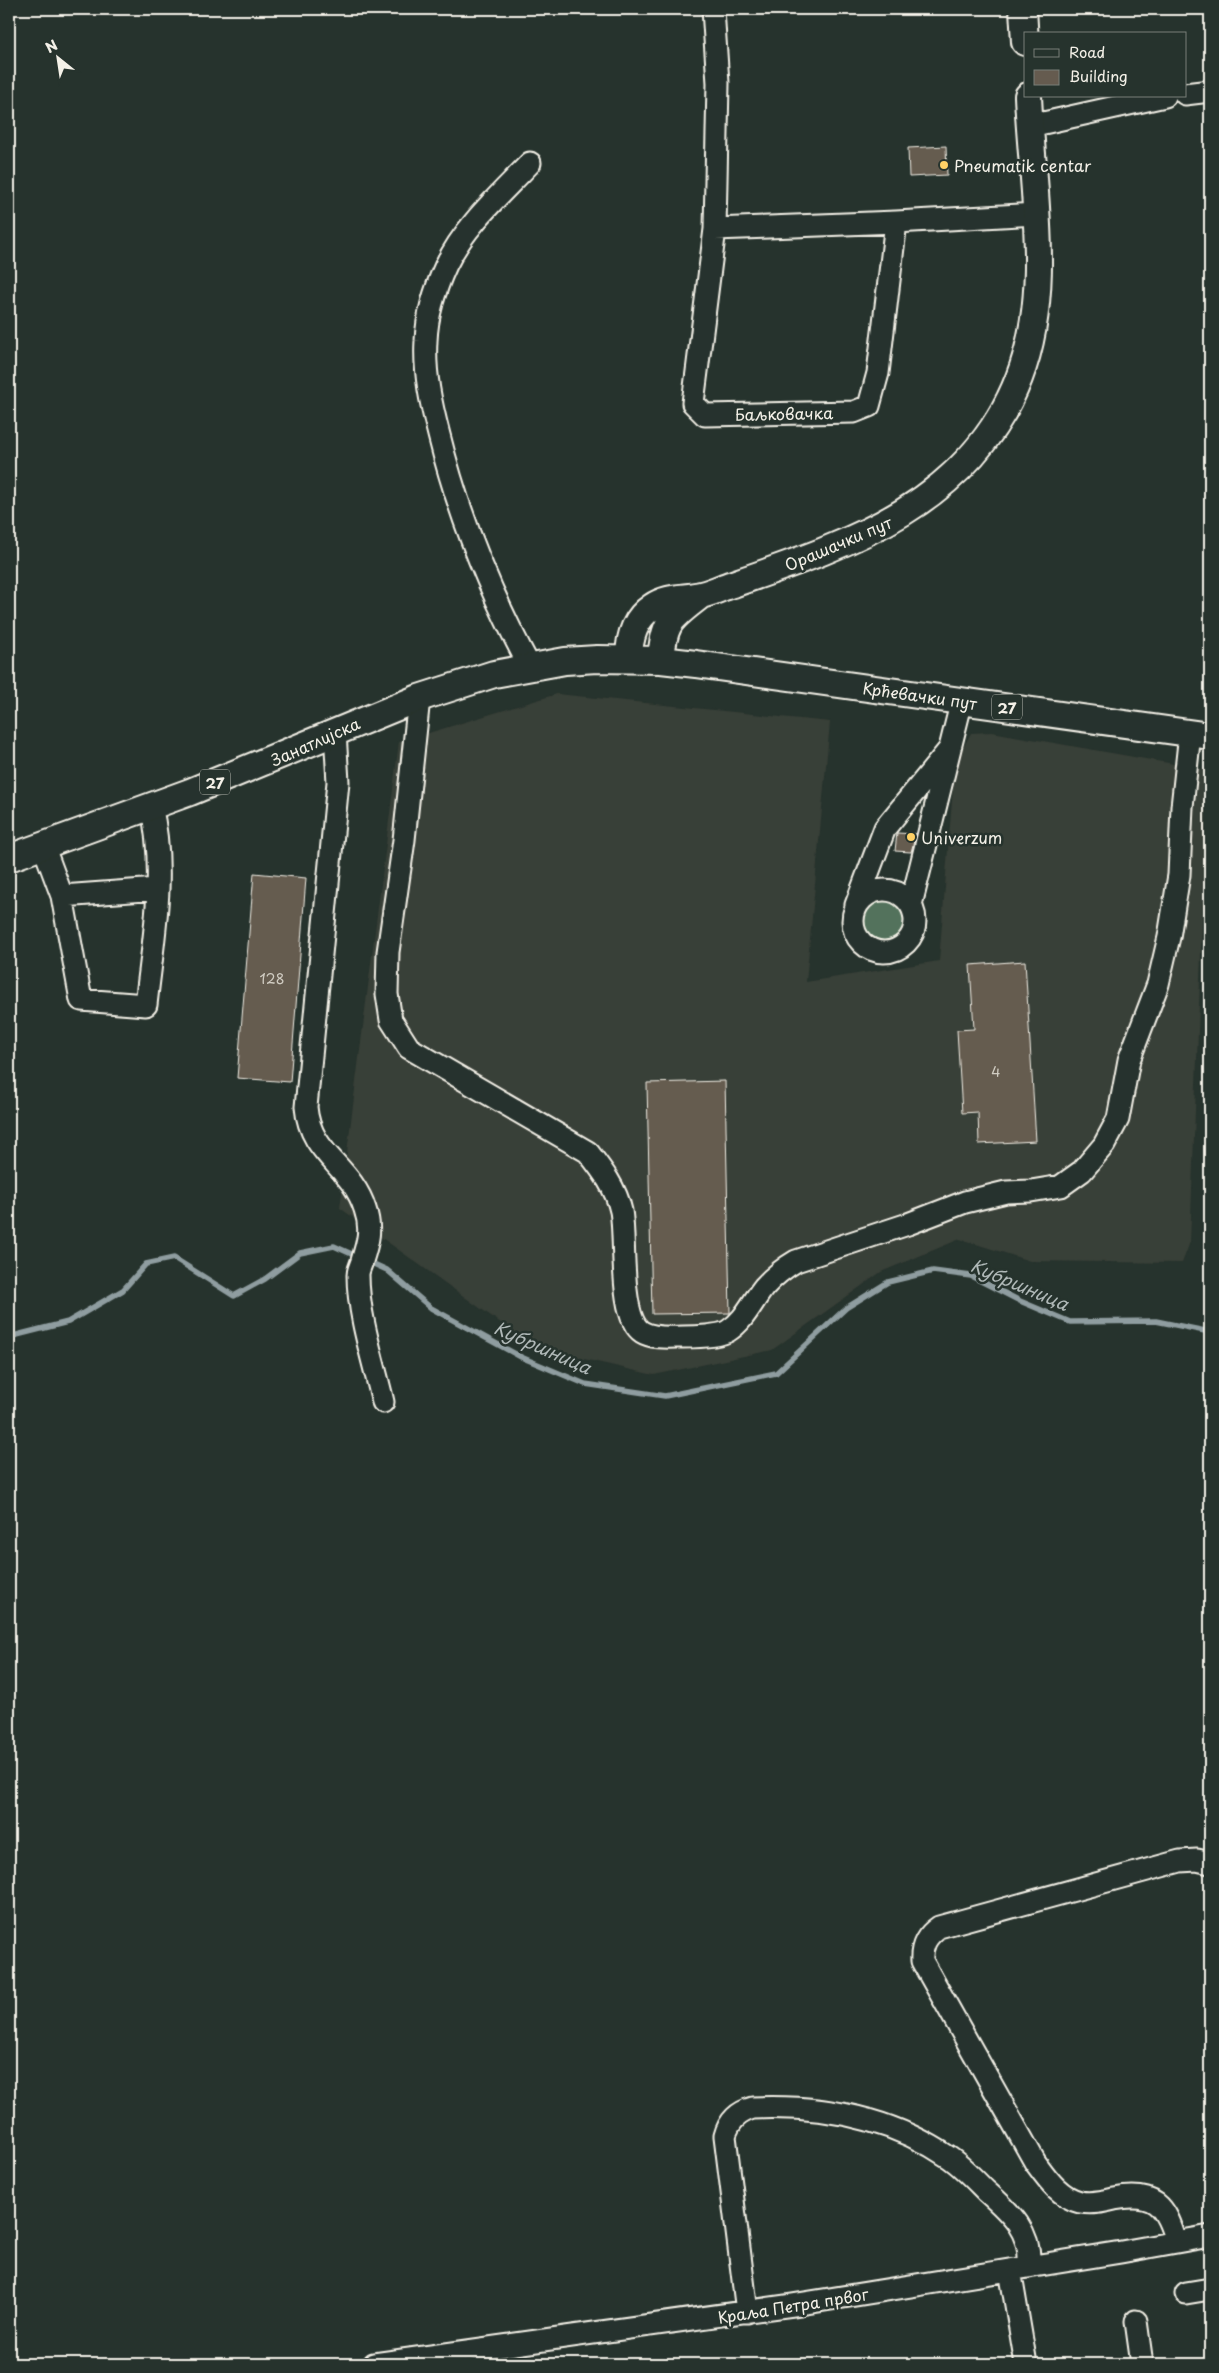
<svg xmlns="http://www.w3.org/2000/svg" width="1219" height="2373" font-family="'Playpen Sans',sans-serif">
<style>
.built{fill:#393f37}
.green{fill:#52725b;stroke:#a3b2a2}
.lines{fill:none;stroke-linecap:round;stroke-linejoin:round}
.stream{stroke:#8f9da0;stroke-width:5.5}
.building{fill:#655b4f;stroke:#f4f1e8}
.minor-casing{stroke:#f4f1e8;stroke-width:25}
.major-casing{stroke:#f4f1e8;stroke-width:30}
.minor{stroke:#26332d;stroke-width:21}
.major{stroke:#26332d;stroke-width:26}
.poi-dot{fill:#ffd166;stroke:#26332d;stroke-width:2}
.labels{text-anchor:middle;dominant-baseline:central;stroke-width:5;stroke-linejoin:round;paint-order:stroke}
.number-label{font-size:14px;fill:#d0ccc2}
.shield{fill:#26332d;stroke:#b6b8b0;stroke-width:1}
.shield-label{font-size:15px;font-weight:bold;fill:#f4f1e8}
.poi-label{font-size:16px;fill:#f4f1e8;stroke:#26332d;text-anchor:start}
.street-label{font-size:16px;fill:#f4f1e8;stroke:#26332d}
.water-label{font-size:18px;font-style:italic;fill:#b0b9b8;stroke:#26332d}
</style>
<rect width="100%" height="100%" fill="#26332d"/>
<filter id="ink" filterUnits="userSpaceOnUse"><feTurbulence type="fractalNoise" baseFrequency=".02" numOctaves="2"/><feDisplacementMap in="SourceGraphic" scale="10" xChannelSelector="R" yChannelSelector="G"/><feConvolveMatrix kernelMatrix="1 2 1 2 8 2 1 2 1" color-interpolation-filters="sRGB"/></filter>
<g filter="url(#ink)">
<path class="built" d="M557 694 830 722 806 982 939 961 955 763 971 733 992 732 1208 770 1190 1242 1182 1263 1030 1261 960 1239 881 1272 772 1350 654 1375 536 1348 340 1208 399 742Z"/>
<path class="green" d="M862 922a21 21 0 1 1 42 0a21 21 0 1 1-42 0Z"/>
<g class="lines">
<path class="stream" d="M9 1337 68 1322 123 1290 146 1264 174 1258 234 1296 265 1279 300 1253 334 1246 387 1270 431 1308 521 1357 585 1384 665 1396 776 1373 846 1308 888 1282 933 1271 971 1276 1020 1301 1070 1322 1156 1321 1210 1332"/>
</g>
<path class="building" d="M946 146 947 175 909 177 908 148Z
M897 833 916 834 911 852 895 851Z
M254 873 306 878 290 1082 237 1078Z
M1025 961 1036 1141 979 1144 978 1112 962 1113 957 1030 974 1029 970 965Z
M725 1081 730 1313 652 1314 647 1083Z"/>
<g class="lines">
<defs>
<path id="minor" d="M713 9 718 83 715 229 693 403 705 415 854 412 869 406 878 373 896 222
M1185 94 1210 91
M1030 126 1165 96
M715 229 896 222 1036 214
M530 667C490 593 459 516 439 435 431 404 424 373 426 341 427 315 435 289 446 265 465 225 501 194 530 163
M419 698 404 840 388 952 387 994 391 1020 409 1048 588 1152C602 1170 616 1188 621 1211 626 1237 619 1318 642 1332 653 1339 671 1337 683 1337 694 1337 720 1336 728 1331 745 1320 752 1302 764 1287 774 1276 784 1268 796 1261L908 1224 965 1202 1006 1192 1031 1191 1061 1186 1082 1171 1104 1145 1118 1119 1129 1060 1158 984 1169 937 1179 875 1182 807 1190 733
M335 732 338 782 306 1107C310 1155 351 1165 365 1209 372 1229 368 1242 362 1261 361 1265 358 1270 358 1275 358 1315 374 1363 383 1402
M43 845 62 896 81 1000 146 1005C153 940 167 871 151 806
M853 921a31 31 0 1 1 62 0a31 31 0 1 1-62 0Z
M62 896 158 889
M856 905 885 828 948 751
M911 905 962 700
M1176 2242C1166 2205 1154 2191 1114 2199 1102 2202 1092 2204 1080 2202 1059 2197 1046 2177 1035 2162L922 1961C921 1946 926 1936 939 1927L1180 1861 1197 1860 1210 1863
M1010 2270 1026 2364
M1186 2293 1210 2289
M747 2312 725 2136C729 2121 738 2112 753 2108 823 2105 891 2118 950 2158 963 2167 975 2180 986 2191 1011 2213 1032 2232 1029 2267
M1136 2321 1142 2364
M374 2364 793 2305 1121 2252 1210 2236"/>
<path id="major" d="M1023 9 1025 42
M629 659C629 639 634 619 652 607 668 596 684 599 701 595 709 593 717 590 724 587 843 546 969 507 1019 378 1053 290 1032 188 1028 96
M661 660C664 620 671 619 701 595
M9 858 190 792 419 698 494 674 565 661 597 659 661 660 696 664 1210 736"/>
</defs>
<use href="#minor" class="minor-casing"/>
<use href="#major" class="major-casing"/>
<use href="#minor" class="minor"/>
<use href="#major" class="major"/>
</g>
</g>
<g class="poi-dot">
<circle cx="944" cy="165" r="5"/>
<circle cx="911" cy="837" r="5"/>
</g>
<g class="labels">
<g class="number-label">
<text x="272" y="978">128</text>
<text x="996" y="1071">4</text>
</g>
<g class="shield">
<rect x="992" y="694.5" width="30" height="25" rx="4"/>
<rect x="200" y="769.5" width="30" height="25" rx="4"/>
</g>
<g class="shield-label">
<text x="1007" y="707">27</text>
<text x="215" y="782">27</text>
</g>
<g class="poi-label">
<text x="954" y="165">Pneumatik centar</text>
<text x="921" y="837">Univerzum</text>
</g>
<g class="street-label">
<text transform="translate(784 413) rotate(-1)">Баљковачка</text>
<text transform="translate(838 543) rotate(-23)">Орашачки пут</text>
<text transform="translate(920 695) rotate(8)">Крћевачки пут</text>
<text transform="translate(315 741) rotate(-24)">Занатлијска</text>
<text transform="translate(793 2305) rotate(-9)">Краља Петра првог</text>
</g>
<g class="water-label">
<text transform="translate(1020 1284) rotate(23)">Кубршница</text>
<text transform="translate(543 1347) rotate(24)">Кубршница</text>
</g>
</g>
<rect width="1219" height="2373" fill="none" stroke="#26332d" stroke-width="30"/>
<rect x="15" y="15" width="1189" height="2343" fill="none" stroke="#f4f1e8" stroke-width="2" filter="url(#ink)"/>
<rect x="1024" y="32" width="162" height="65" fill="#26332d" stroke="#787f78"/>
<rect x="1034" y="49" width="25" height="8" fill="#26332d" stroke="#787f78"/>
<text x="1069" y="58" font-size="15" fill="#f4f1e8">Road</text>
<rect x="1034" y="70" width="25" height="15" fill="#655b4f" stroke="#787f78"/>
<text x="1069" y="82" font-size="15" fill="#f4f1e8">Building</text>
<g transform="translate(58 58) rotate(330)" stroke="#26332d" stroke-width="4" paint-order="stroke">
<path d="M0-4L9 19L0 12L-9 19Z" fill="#f4f1e8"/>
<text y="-8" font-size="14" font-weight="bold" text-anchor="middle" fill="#f4f1e8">N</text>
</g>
</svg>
